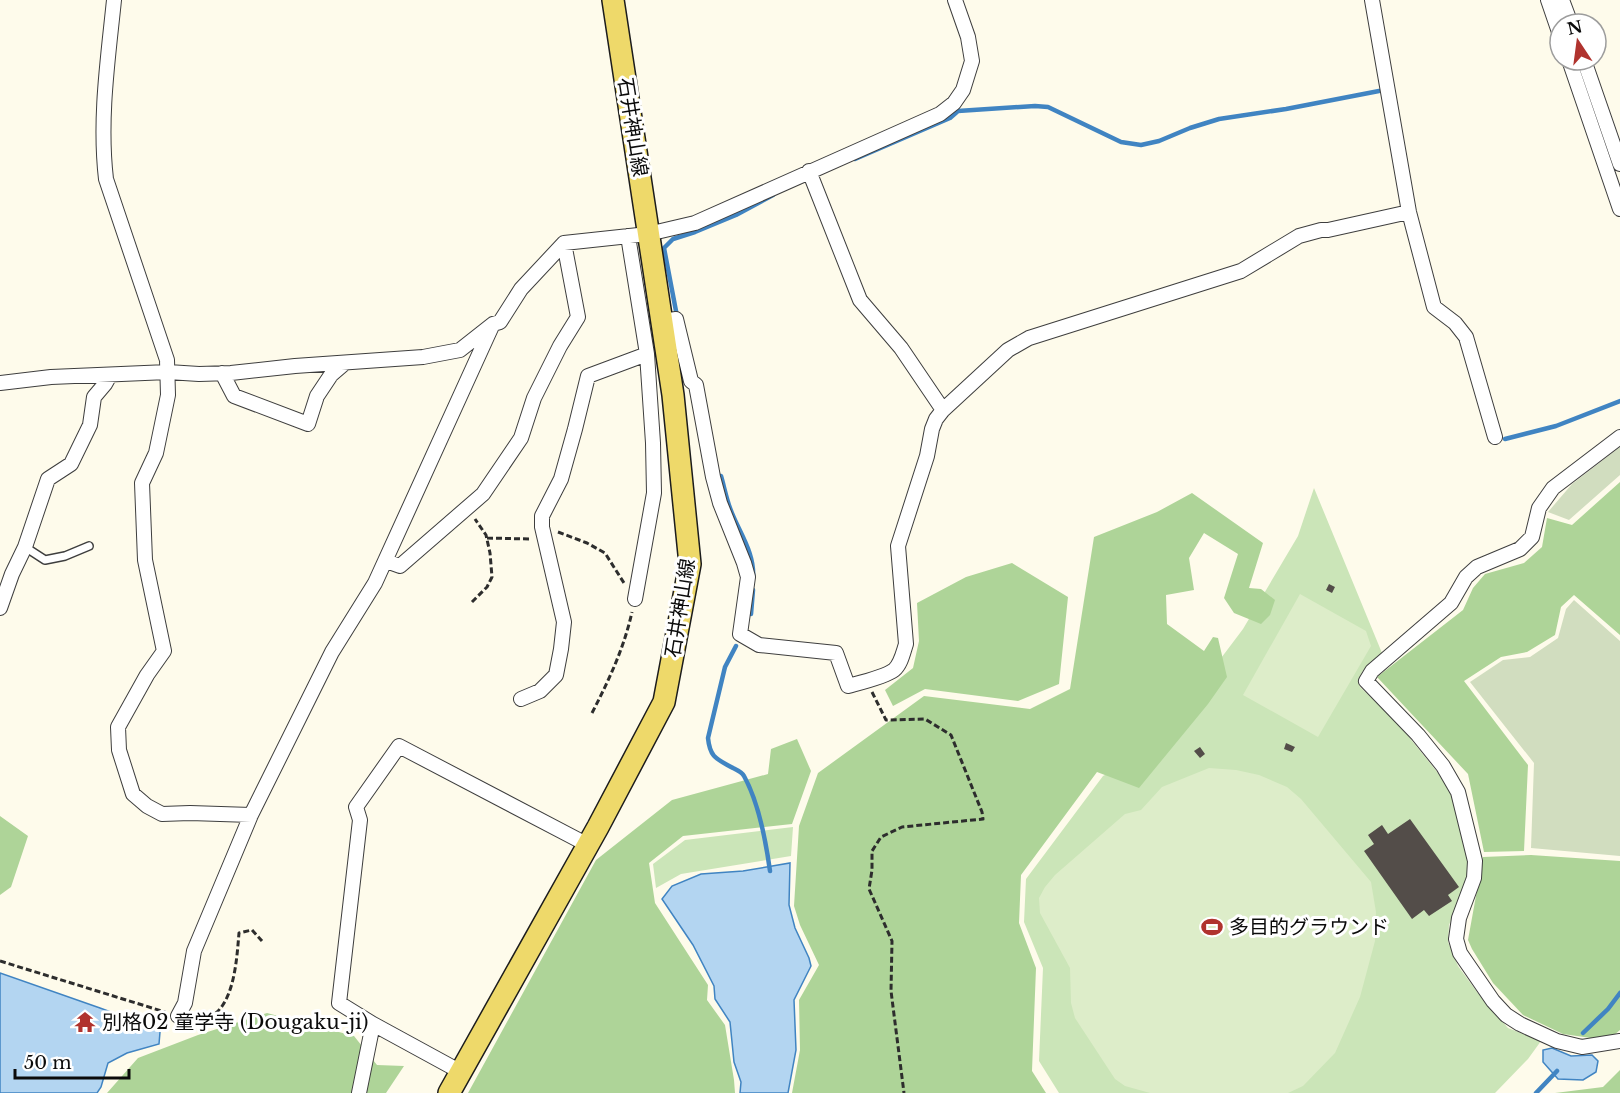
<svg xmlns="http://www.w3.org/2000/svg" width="1620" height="1093" font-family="'Libre Baskerville','Noto Sans JP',serif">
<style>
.green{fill:#cbe5b8}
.forest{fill:#aed498}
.cemetery{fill:#d1ddbf}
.pitch{fill:#ddedc9}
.water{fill:#b3d5f1;stroke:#4084c2;stroke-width:1.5}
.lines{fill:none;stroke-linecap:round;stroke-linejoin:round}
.stream{stroke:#4084c2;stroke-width:4.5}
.building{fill:#534d49}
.service-casing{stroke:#3e3e3e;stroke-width:10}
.minor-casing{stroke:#3e3e3e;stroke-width:16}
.primary-casing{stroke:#1c1c1c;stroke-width:24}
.path{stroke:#2d2d2d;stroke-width:3;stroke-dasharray:6 3;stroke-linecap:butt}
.service{stroke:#fff;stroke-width:7}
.minor{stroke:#fff;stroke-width:14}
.primary{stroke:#eed96a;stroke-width:21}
.labels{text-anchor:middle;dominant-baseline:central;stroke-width:6;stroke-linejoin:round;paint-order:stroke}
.street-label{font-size:20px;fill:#0b0b0b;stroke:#fff}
.poi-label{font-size:20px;fill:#0b0b0b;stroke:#fff;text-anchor:start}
</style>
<rect width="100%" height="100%" fill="#fefbeb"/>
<path class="green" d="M1314 488 1382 653C1371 663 1356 671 1360 687L1396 721 1438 773 1453 797 1469 862 1467 880 1449 925 1448 942 1458 966 1477 992 1508 1028 1541 1041 1528 1059 1495 1093H1059L1039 1061 1043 968 1024 922 1026 879 1103 776 1137 758 1194 694 1243 629 1298 536Z
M793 827 791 856 681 874 656 888 653 864 685 840Z"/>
<path class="forest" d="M1620 482V635L1574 595 1561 607 1555 635 1527 652 1501 657 1464 681 1528 765 1524 851 1484 852 1468 774 1377 677 1463 610 1473 588 1485 574 1524 563 1542 547 1547 518 1572 525Z
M1192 493 1263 543 1249 588 1261 589 1275 600 1270 615 1261 624 1234 613 1224 598 1238 554 1204 533 1189 558 1194 590 1166 595 1167 624 1204 651 1213 637 1218 638 1227 677 1208 704 1139 788 1097 772 1021 875 1019 923 1036 968 1032 1071 1046 1093H792L800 1050 799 1000 819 965 800 925 794 906 799 826 818 773 924 696 1030 709 1070 689 1094 537 1157 512Z
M1012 563 1068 597 1059 684 1018 701 925 689 893 706 885 690 913 668 919 641 917 603 966 577Z
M797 739 811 771 792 824 683 836 649 863 655 903 708 985 707 1000 725 1025 734 1080 735 1093H468L596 860 672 800 768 774 771 749Z
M0 816 28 836 11 887 0 895Z
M1531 855 1620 861V1030L1614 1035 1591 1038 1563 1034 1523 1015 1493 983 1472 949 1468 940 1483 857Z
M267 1013 354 1036 377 1065 404 1066 386 1093H107L138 1058 198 1035Z
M1620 1070V1093H1555L1603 1087Z"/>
<path class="cemetery" d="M1620 447V475L1569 520 1548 512 1572 484Z
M1574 600 1620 641V856L1531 848 1534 763 1470 682 1503 660 1530 657 1558 638 1566 609Z"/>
<path class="pitch" d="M1300 594 1366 631 1371 646 1318 737 1243 695Z
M1209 768 1236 770 1259 775 1287 787 1301 799 1371 882 1376 912 1375 941 1360 997 1335 1053 1303 1086 1288 1093H1150L1125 1086 1115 1079 1075 1018 1071 1003 1070 968 1040 913 1039 898 1045 887 1055 875 1125 814 1141 810 1162 787Z"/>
<path class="water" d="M790 863 789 905 795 928 809 958 811 966 794 1000 796 1050 788 1093H740L741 1082 734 1062 730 1022 715 999 714 986 693 945 662 899 672 886 701 874 743 871Z
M0 973 100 1008 138 1022 152 1026V1021L161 1020 159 1044 127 1053 108 1063 101 1087 97 1093H0Z
M1552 1048 1571 1056 1592 1055 1598 1061 1596 1072 1583 1080 1558 1079 1543 1062V1050Z"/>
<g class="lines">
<path class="stream" d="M855 159 950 118 958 111 1035 106 1048 107 1121 142 1141 145 1159 141 1190 128 1219 119 1286 109 1379 91
M676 311 664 248 673 239 695 232 736 215 773 195
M1505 439 1556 426 1620 401
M721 476C724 486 726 497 730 508 738 531 755 552 753 578
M751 614 753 590
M736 646 725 667 708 738C710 758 717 759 733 768 737 770 742 772 744 776 759 803 766 842 770 871
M1583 1033 1608 1009 1620 993
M1536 1093 1557 1071"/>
</g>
<path class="building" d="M1329 584 1335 587 1332 593 1326 590Z
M1286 743 1295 747 1292 752 1284 749Z
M1200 747 1205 754 1200 758 1194 751Z
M1410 819 1459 887 1448 895 1452 901 1429 916 1424 910 1412 919 1364 851 1374 844 1368 835 1382 825 1388 834Z"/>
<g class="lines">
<defs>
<path id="service" d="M25 547 45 560 65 556 89 546"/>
<path id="minor" d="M114 0C108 59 99 119 106 179L167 360 168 395 156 453 142 483 145 560 164 651 147 675 118 727 119 750 133 794 147 806 162 814 190 813 251 815
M1372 0 1409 212 1434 307 1455 323 1466 337 1495 437
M1548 0 1560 35
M1562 0 1571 24
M1569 60 1620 209
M1584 60 1620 164
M809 171 860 300 901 348 943 410
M628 236 647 354 653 443 654 493 635 599
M662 321 676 319 691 381 696 385 713 477 720 503 744 563 748 577 740 634 759 645 836 653 848 686C859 683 885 677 894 670 901 664 903 653 906 644L898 546 927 456 932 429 936 419 943 410 1008 350 1029 338 1241 271 1299 236 1321 230H1328L1409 212
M222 373 234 396 308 424 317 396 331 375 345 363
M0 383 51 377 168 372 199 374 231 373 295 366 423 357 460 350 493 324 500 322 521 289 564 243 648 234 695 223 940 114 954 103 963 90 972 61 968 37 955 0
M1620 437 1553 488 1539 508 1532 537 1520 549 1477 567 1466 577 1451 603 1372 671 1366 681 1418 735 1443 766 1458 792 1475 861 1474 878 1459 918 1456 939 1460 953 1493 1001 1506 1015 1520 1024 1557 1041 1582 1047 1620 1041
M386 561 400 566 483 494 521 438 534 398 560 346 578 317 564 243
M0 608 12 574 25 547 48 479 71 464 90 425 94 397 105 384 110 375
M521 699 540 691 556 675 561 649 564 622 542 527V516L561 479 575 429 588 376 647 354
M178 1016 185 1003 194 951 251 815 332 652 375 583 492 326
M373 1024 339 1003 360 820 356 807 399 746 588 845
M359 1093 373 1024 461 1072"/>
<path id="primary" d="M449 1093 598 827 664 702 690 564 673 395 613 0"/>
</defs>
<use href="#service" class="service-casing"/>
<use href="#minor" class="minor-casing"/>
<use href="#primary" class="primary-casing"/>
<path class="path" d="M558 532 587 543 605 553 624 583
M487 538 530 539
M472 602 487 587 492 577 490 553 486 535 475 519
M872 692 886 720 925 719 951 735 982 812 983 819 902 827 881 837 872 851V870L869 889 892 941 891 991 904 1093
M592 713C609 680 624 648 632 612
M0 961 165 1012
M191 1020 200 1022C205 1019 213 1016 217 1012 235 995 237 956 239 933L252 930 262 941"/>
<use href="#service" class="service"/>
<use href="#minor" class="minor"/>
<use href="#primary" class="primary"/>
</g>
<defs>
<symbol id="stadium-bare" viewBox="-9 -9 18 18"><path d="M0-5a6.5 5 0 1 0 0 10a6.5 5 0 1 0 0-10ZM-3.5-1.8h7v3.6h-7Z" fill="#b0332e" stroke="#fff" stroke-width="2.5" paint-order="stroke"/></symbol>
<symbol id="temple-bare" viewBox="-9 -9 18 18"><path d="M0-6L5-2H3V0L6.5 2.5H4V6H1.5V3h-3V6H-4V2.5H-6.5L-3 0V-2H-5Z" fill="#b0332e" stroke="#fff" stroke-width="2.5" paint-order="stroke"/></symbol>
</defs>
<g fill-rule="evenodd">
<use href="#stadium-bare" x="1197" y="912" width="30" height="30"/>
<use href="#temple-bare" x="70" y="1007" width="30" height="30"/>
</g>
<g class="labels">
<g class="street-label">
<text transform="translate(633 127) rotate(81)">石井神山線</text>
<text transform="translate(680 608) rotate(-81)">石井神山線</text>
</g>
<g class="poi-label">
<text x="1229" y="927">多目的グラウンド</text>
<text x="102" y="1022">別格02 童学寺 (Dougaku-ji)</text>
</g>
</g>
<g transform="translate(1578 42) rotate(347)"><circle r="28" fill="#ffffff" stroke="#9d9d9d" stroke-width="1.5"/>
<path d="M0-4.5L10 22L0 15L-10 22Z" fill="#b0332e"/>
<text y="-9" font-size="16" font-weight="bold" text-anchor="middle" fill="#0b0b0b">N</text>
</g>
<path d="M15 1069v9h114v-9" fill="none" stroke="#0b0b0b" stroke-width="3"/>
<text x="24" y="1069" font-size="18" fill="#0b0b0b" stroke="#ffffff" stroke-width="4.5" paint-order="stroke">50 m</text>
</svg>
